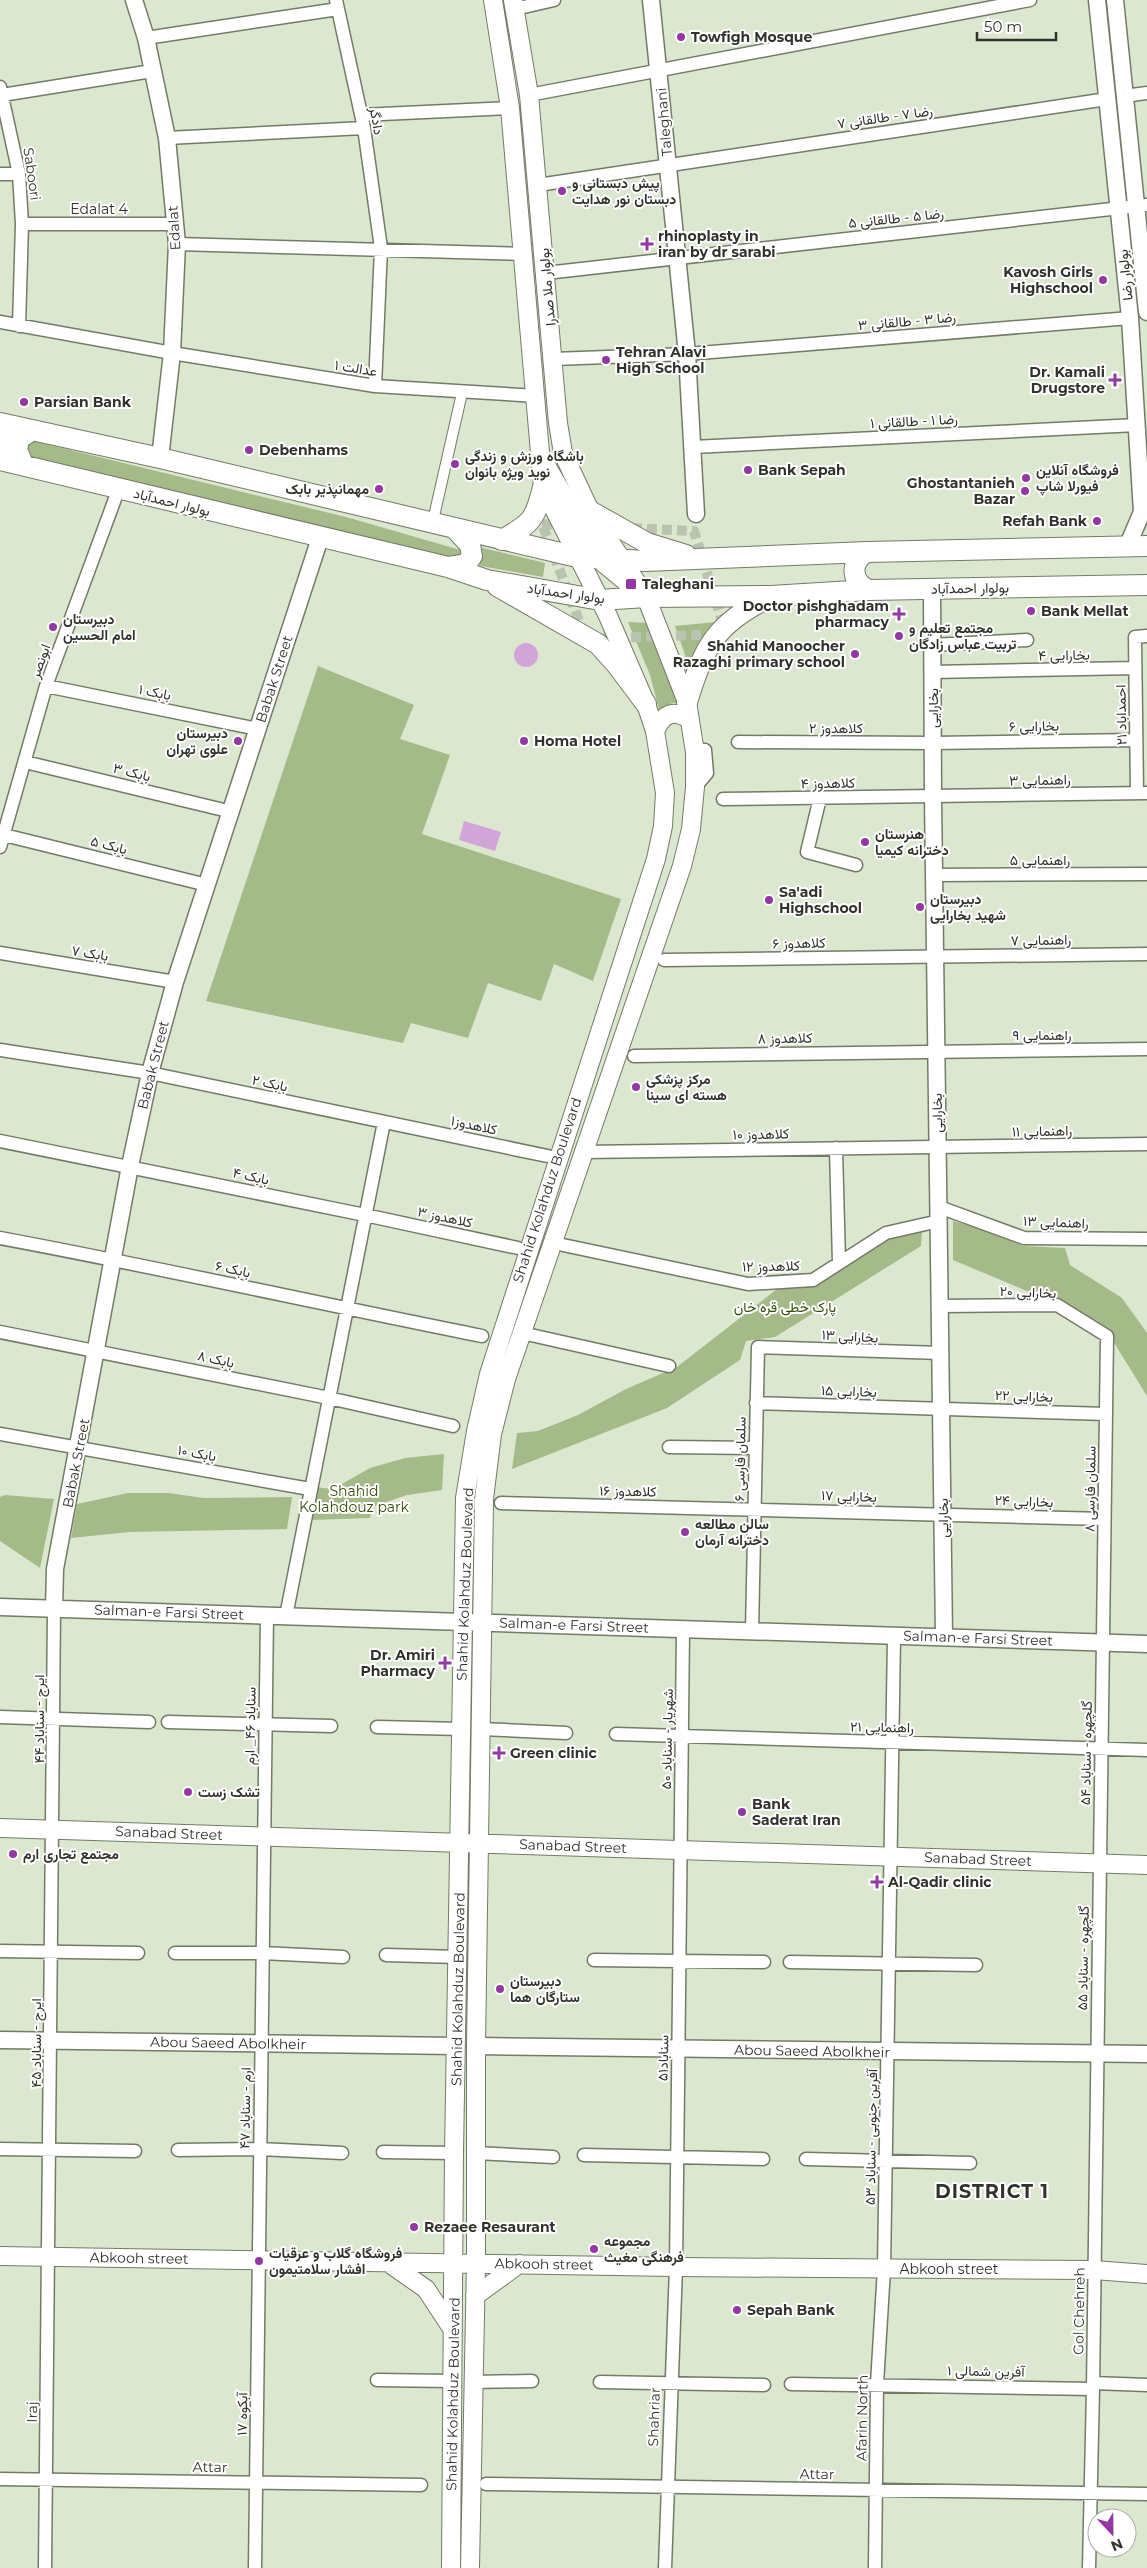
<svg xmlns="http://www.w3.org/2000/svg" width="1147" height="2568" font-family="Montserrat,Vazirmatn,sans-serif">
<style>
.green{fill:#a4ba88}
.water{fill:#d2a5d9}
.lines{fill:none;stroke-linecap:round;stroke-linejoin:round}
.pedestrian-tunnel{stroke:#b9c3af;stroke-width:10;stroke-dasharray:10 5;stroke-linecap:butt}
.pedestrian-casing{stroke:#727b67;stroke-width:12}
.minor-casing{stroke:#727b67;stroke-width:15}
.tertiary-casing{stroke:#727b67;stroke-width:19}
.secondary-casing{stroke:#727b67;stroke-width:20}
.primary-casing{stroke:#727b67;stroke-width:22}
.pedestrian{stroke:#fff;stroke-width:10}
.minor{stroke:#fff;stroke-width:12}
.tertiary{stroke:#fff;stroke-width:16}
.secondary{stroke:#fff;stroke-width:18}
.primary{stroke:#fff;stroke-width:20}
.poi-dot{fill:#9338a2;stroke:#fff;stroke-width:2}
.labels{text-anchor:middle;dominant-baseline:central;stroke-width:4;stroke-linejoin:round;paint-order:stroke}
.poi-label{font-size:14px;font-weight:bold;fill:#2f332a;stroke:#fff;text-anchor:start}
.street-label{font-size:14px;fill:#2f332a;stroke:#fff}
.park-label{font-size:14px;fill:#354d09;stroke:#fff}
.district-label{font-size:19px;font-weight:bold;letter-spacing:1px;fill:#2f332a;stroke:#fff}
</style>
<rect width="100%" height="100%" fill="#dce7d0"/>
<path class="green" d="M29 440 346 517 464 551 459 559 375 542 25 455Z
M475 546 545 563 543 577 481 566 477 563Z
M628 622 649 623 680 703H672L660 713 650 675Z
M716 622 690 669 675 626Z
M318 666 414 705 400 739 450 755 422 834 621 899 593 981 554 964 541 1001 488 983 468 1038 411 1023 403 1043 206 1001Z
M953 1221 992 1232 1023 1246 1065 1248 1070 1265 1122 1298 1147 1333V1396L1113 1341 1096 1320 953 1260Z
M922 1230 921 1246 775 1337 746 1341 740 1360 667 1408 512 1469 517 1433 538 1431 578 1415 626 1389 677 1367 777 1289 818 1283 884 1241Z
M444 1454 442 1490 407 1495 372 1507 370 1518 311 1520 315 1487 333 1489 370 1468 405 1458Z
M128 1493H168L204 1498 292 1497 287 1529 130 1532 71 1538 77 1504Z
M5 1495 54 1499 40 1568 0 1541V1497Z"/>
<path class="water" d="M514 655a12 12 0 1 1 24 0a12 12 0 1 1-24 0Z
M464 821 501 832 495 851 459 840Z"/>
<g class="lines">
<path class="pedestrian-tunnel" d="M542 524 694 531 726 634 586 639Z"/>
<defs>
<path id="pedestrian" d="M432 525 462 393"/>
<path id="minor" d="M336 0 364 128 381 248 375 386
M515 9 554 0
M146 38 338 9
M0 87 19 174 22 224 19 326
M2 95 152 71
M529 95 1030 0
M1124 96 1147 93
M361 115 510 108
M167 138 364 128
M0 174H19
M538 185 1107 99
M22 224H175
M177 244 525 254
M546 273 1147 205
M0 322 172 353 375 386 537 396
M554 359 687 354 1130 318
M693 447 1137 425
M932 645 1027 640
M932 672 1135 668
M46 686 258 729
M738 742 933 743 1136 740
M25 762 232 812
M695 787 707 773 705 750 695 752
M1137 793 1135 637 1147 636
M820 798 807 852 856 865
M723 799 1147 793
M4 835 207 885
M0 847 46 686 119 488
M934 875 1147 874
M0 953 175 982
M664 960 1147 954
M0 1050 150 1073 557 1158
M634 1056 1147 1049
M0 1141 365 1215 518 1248
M836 1148 839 1263
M584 1152 1147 1144
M939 1207 1024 1238 1147 1239
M0 1238C161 1268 321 1304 482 1336
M563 1245 748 1284 813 1280 886 1233 939 1221
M940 1306 1057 1305 1107 1336 1093 2389 1089 2568
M0 1332 329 1398 453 1426
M522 1333 669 1366
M756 1403 1106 1414
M0 1434 310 1489
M669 1447 756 1448
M501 1503 1104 1519
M286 1616 384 1122
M752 1631 758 1347 941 1353
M0 1717 149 1722
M168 1722 331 1726
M377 1727 461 1729
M481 1729 566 1733
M616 1734 1147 1750
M0 1951 138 1953
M175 1953H262L343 1957
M386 1955 458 1957
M594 1960 764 1962
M790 1962 976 1965
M0 2149 135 2151
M178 2150 260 2149 342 2153
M383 2152 454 2153
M476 2153 553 2157
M584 2155 763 2159
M806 2159 970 2163
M377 2380 452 2381
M473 2382 532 2381
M600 2382 764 2385
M1093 2383 1147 2385
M791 2384 1093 2389
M0 2479 421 2485
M486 2484 1147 2494
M45 2568 54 1609
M255 2568 267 1615
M665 2568 676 2267 683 1629
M875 2568 877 2384 884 2269 894 1636"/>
<path id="tertiary" d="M134 0 146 38 167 138 177 244 172 353 160 458
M651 0 687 354 696 514
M1097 0 1130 318 1142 512 1127 547
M1115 0 1147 312
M932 589 933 797 944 1637
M0 1607 1147 1644
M54 1609 55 1569 130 1166 150 1073 175 982 320 538
M0 2040 456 2046
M476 2046 1147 2054"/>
<path id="secondary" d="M655 731C663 714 673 708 690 720
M0 1828 1147 1865
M0 2256 676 2267 1094 2270 1147 2274
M386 2261 426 2289 453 2330
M475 2296 519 2264
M451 2568 454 2153 465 1498 476 1431 489 1374 656 859 663 826 665 793 655 731 646 704 608 616 543 487 510 108 493 0
M470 2568 476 2263V2046L484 1499 492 1434 506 1379 682 866 691 829 695 787V752L687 702 646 597 590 511 563 453 558 423 529 95 513 0"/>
<path id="primary" d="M0 423 160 458 577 557 645 561 867 552 1147 546
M0 426 4 435 0 450
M540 457 599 558 646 597
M0 460 448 567 487 580 600 600 646 597 771 596 869 590 1147 585
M23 464 17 450 19 439 32 430
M590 511 647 543 686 555
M502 540C532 523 535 520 543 487
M867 552C850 561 850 582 869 590
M448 567 466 564 472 556 470 545 457 531
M497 586 598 644 616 664 646 704
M687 702C704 647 715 624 768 598"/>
</defs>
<use href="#pedestrian" class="pedestrian-casing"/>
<use href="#minor" class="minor-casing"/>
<use href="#tertiary" class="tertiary-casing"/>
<use href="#secondary" class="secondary-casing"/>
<use href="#primary" class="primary-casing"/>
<use href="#pedestrian" class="pedestrian"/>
<use href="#minor" class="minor"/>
<use href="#tertiary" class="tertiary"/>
<use href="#secondary" class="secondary"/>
<use href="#primary" class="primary"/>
</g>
<g class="poi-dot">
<circle cx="681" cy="37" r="5"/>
<circle cx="562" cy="191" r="5"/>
<path d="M644.5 236.5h5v5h5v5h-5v5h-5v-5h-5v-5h5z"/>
<circle cx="1103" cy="280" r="5"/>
<circle cx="606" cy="360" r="5"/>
<path d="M1112.5 372.5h5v5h5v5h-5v5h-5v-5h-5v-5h5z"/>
<circle cx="24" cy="402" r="5"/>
<circle cx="249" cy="450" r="5"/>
<circle cx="455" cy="464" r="5"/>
<circle cx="748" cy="470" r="5"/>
<circle cx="1026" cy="478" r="5"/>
<circle cx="379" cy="489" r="5"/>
<circle cx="1025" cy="491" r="5"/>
<circle cx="1097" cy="521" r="5"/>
<rect x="625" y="578" width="12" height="12" rx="2.5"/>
<circle cx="1031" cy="611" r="5"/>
<path d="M896.5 606.5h5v5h5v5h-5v5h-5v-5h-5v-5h5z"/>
<circle cx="53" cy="627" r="5"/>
<circle cx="899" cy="636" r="5"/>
<circle cx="855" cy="654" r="5"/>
<circle cx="238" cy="741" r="5"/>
<circle cx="524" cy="741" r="5"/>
<circle cx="865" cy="842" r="5"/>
<circle cx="769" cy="900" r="5"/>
<circle cx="920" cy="907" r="5"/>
<circle cx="636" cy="1087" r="5"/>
<circle cx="685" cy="1532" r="5"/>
<path d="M442.5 1655.5h5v5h5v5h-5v5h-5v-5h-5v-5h5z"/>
<path d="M496.5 1745.5h5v5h5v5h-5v5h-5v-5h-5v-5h5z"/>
<circle cx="188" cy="1792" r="5"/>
<circle cx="742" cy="1812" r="5"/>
<circle cx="13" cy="1854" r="5"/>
<path d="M874.5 1874.5h5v5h5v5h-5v5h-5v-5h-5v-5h5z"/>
<circle cx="500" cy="1989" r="5"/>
<circle cx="414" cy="2227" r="5"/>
<circle cx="594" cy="2249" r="5"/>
<circle cx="259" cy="2261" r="5"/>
<circle cx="737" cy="2310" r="5"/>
</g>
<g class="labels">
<g class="poi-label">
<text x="691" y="37">Towfigh Mosque</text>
<text x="572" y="183">پیش دبستانی و<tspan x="572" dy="16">دبستان نور هدایت</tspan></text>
<text x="658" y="236">rhinoplasty in<tspan x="658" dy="16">iran by dr sarabi</tspan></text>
<text x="1093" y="272" text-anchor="end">Kavosh Girls<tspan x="1093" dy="16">Highschool</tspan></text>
<text x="616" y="352">Tehran Alavi<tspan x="616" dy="16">High School</tspan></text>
<text x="1105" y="372" text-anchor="end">Dr. Kamali<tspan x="1105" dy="16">Drugstore</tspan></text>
<text x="34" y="402">Parsian Bank</text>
<text x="259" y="450">Debenhams</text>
<text x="465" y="456">باشگاه ورزش و زندگی<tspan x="465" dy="16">نوید ویژه بانوان</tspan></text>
<text x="758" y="470">Bank Sepah</text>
<text x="1036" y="470">فروشگاه آنلاین<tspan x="1036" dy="16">فیورلا شاپ</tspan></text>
<text x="1015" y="483" text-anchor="end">Ghostantanieh<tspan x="1015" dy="16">Bazar</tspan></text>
<text x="369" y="489" text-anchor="end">مهمانپذیر بابک</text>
<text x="1087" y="521" text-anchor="end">Refah Bank</text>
<text x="642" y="584">Taleghani</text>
<text x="889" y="606" text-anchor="end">Doctor pishghadam<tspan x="889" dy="16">pharmacy</tspan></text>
<text x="1041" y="611">Bank Mellat</text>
<text x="63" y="619">دبیرستان<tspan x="63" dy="16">امام الحسین</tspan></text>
<text x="909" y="628">مجتمع تعلیم و<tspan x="909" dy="16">تربیت عباس زادگان</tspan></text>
<text x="845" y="646" text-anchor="end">Shahid Manoocher<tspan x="845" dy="16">Razaghi primary school</tspan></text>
<text x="228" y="733" text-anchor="end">دبیرستان<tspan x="228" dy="16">علوی تهران</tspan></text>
<text x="534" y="741">Homa Hotel</text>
<text x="875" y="834">هنرستان<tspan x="875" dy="16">دخترانه کیمیا</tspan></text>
<text x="779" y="892">Sa'adi<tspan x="779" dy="16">Highschool</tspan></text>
<text x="930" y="899">دبیرستان<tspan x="930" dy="16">شهید بخارایی</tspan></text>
<text x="646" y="1079">مرکز پزشکی<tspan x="646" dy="16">هسته ای سینا</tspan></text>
<text x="695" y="1524">سالن مطالعه<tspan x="695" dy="16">دخترانه آرمان</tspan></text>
<text x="435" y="1655" text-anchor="end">Dr. Amiri<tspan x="435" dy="16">Pharmacy</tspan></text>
<text x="510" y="1753">Green clinic</text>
<text x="198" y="1792">تشک زست</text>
<text x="752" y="1804">Bank<tspan x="752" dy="16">Saderat Iran</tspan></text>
<text x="23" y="1854">مجتمع تجاری ارم</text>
<text x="888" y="1882">Al-Qadir clinic</text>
<text x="510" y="1981">دبیرستان<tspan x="510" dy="16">ستارگان هما</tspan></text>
<text x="424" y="2227">Rezaee Resaurant</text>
<text x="604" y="2241">مجموعه<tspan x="604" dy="16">فرهنگی مغیث</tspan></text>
<text x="269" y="2253">فروشگاه گلاب و عرقیات<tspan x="269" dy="16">افشار سلامتیمون</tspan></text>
<text x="747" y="2310">Sepah Bank</text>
</g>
<g class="street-label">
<text transform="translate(885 117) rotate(-8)">رضا ۷ - طالقانی ۷</text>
<text transform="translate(377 121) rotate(80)">دادگر</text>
<text transform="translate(664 122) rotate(-95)">Taleghani</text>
<text transform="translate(32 174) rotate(82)">Saboori</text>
<text x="99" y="209">Edalat 4</text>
<text transform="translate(896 218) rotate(-6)">رضا ۵ - طالقانی ۵</text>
<text transform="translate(174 228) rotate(-94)">Edalat</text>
<text transform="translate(1125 275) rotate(-96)">بولوار رضا</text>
<text transform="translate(547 287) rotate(-95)">بولوار ملا صدرا</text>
<text transform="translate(907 321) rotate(-5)">رضا ۳ - طالقانی ۳</text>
<text transform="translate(356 368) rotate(9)">عدالت ۱</text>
<text transform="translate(914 421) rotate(-3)">رضا ۱ - طالقانی ۱</text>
<text transform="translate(172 502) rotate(14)">بولوار احمدآباد</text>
<text transform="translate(970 588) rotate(-1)">بولوار احمدآباد</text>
<text transform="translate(566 593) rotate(8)">بولوار احمدآباد</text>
<text transform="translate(1064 655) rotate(-1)">بخارایی ۴</text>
<text transform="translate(40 661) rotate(-70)">ابونصر</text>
<text transform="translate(274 679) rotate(-72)">Babak Street</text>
<text transform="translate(155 692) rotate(11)">بابک ۱</text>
<text transform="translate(933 708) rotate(-90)">بخارایی</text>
<text transform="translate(1121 715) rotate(-91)">احمداباد ۲۱</text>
<text transform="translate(1034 726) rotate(-1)">بخارایی ۶</text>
<text x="836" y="728">کلاهدوز ۲</text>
<text transform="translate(132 772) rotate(14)">بابک ۳</text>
<text transform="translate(1040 780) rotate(-1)">راهنمایی ۳</text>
<text transform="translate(828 783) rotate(-1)">کلاهدوز ۴</text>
<text transform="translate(109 845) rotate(14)">بابک ۵</text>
<text x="1040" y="860">راهنمایی ۵</text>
<text transform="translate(1041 940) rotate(-1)">راهنمایی ۷</text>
<text transform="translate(799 943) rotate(-1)">کلاهدوز ۶</text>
<text transform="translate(90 953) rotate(9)">بابک ۷</text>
<text x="1042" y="1035">راهنمایی ۹</text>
<text transform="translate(785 1038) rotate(-1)">کلاهدوز ۸</text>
<text transform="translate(153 1065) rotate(-76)">Babak Street</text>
<text transform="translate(270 1083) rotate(12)">بابک ۲</text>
<text transform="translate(937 1113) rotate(-91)">بخارایی</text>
<text transform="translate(474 1125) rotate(12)">کلاهدوز۱</text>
<text transform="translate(1042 1131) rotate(-1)">راهنمایی ۱۱</text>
<text transform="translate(761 1134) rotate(-1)">کلاهدوز ۱۰</text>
<text transform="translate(251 1176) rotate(12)">بابک ۴</text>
<text transform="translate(547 1190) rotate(-72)">Shahid Kolahduz Boulevard</text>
<text transform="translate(445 1217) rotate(12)">کلاهدوز ۳</text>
<text transform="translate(1056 1222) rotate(2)">راهنمایی ۱۳</text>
<text transform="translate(771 1266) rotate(-1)">کلاهدوز ۱۲</text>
<text transform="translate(233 1269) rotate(12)">بابک ۶</text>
<text transform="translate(1028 1292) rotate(2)">بخارایی ۲۰</text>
<text transform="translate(850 1336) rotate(3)">بخارایی ۱۳</text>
<text transform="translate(216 1359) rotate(12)">بابک ۸</text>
<text transform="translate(849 1391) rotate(2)">بخارایی ۱۵</text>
<text transform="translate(1024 1396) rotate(2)">بخارایی ۲۲</text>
<text transform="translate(197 1453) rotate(10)">بابک ۱۰</text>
<text transform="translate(740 1459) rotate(-89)">سلمان فارسی ۶</text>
<text transform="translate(76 1463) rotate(-79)">Babak Street</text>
<text transform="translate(1090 1489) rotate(-89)">سلمان فارسی ۸</text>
<text transform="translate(628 1491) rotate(1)">کلاهدوز ۱۶</text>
<text transform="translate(849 1496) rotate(2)">بخارایی ۱۷</text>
<text transform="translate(1024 1501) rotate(2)">بخارایی ۲۴</text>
<text transform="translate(943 1518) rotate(-91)">بخارایی</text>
<text transform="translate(465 1584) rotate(-88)">Shahid Kolahduz Boulevard</text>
<text transform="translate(169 1612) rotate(2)">Salman-e Farsi Street</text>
<text transform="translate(574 1625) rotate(2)">Salman-e Farsi Street</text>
<text transform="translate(978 1638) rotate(2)">Salman-e Farsi Street</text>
<text transform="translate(39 1719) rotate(-90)">ایرج - سناباد ۴۴</text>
<text transform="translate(250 1726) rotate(-89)">سناباد ۴۶_ ارم</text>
<text transform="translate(882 1727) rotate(1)">راهنمایی ۲۱</text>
<text transform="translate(667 1739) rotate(-89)">شهریار - سناباد ۵۰</text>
<text transform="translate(1086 1753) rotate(-89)">گلچهره - سناباد ۵۴</text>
<text transform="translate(169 1833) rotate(2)">Sanabad Street</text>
<text transform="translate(573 1846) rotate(2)">Sanabad Street</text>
<text transform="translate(978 1859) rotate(2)">Sanabad Street</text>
<text transform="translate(1083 1958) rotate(-89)">گلچهره - سناباد ۵۵</text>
<text transform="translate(458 1989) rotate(-89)">Shahid Kolahduz Boulevard</text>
<text transform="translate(36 2043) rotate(-90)">ایرج - سناباد ۴۵</text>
<text transform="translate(228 2043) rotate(1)">Abou Saeed Abolkheir</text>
<text transform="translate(812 2051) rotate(1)">Abou Saeed Abolkheir</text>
<text transform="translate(663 2058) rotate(-89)">سناباد۵۱</text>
<text transform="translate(245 2108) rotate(-89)">ارم - سناباد ۴۷</text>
<text transform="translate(871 2137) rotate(-89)">آفرین جنوبی - سناباد ۵۳</text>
<text transform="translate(139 2258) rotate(1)">Abkooh street</text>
<text transform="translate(544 2264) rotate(1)">Abkooh street</text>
<text x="949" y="2269">Abkooh street</text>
<text transform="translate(1079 2311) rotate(-89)">Gol Chehreh</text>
<text transform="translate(986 2371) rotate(1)">آفرين شمالى ١</text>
<text transform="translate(453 2394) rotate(-89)">Shahid Kolahduz Boulevard</text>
<text transform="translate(32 2412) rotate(-89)">Iraj</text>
<text transform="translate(242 2414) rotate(-89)">آبکوه ۱۷</text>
<text transform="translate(654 2417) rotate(-88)">Shahriar</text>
<text transform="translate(862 2418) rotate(-89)">Afarin North</text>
<text transform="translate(210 2467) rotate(1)">Attar</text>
<text transform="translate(817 2474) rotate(1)">Attar</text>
</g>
<g class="park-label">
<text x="785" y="1307">پارک خطی قره خان</text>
<text x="354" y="1491">Shahid<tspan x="354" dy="16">Kolahdouz park</tspan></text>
</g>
<g class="district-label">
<text x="992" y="2191">DISTRICT 1</text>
</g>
</g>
<g transform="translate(1112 2533) rotate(158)"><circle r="24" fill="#ffffff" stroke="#acadaa"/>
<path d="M0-4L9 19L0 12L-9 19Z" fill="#9338a2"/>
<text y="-8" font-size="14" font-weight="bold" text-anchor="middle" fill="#2f332a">N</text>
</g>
<path d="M977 32v8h79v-8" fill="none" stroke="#2f332a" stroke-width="2.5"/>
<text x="984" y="32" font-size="15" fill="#2f332a" stroke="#ffffff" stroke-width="4" paint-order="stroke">50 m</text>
</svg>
